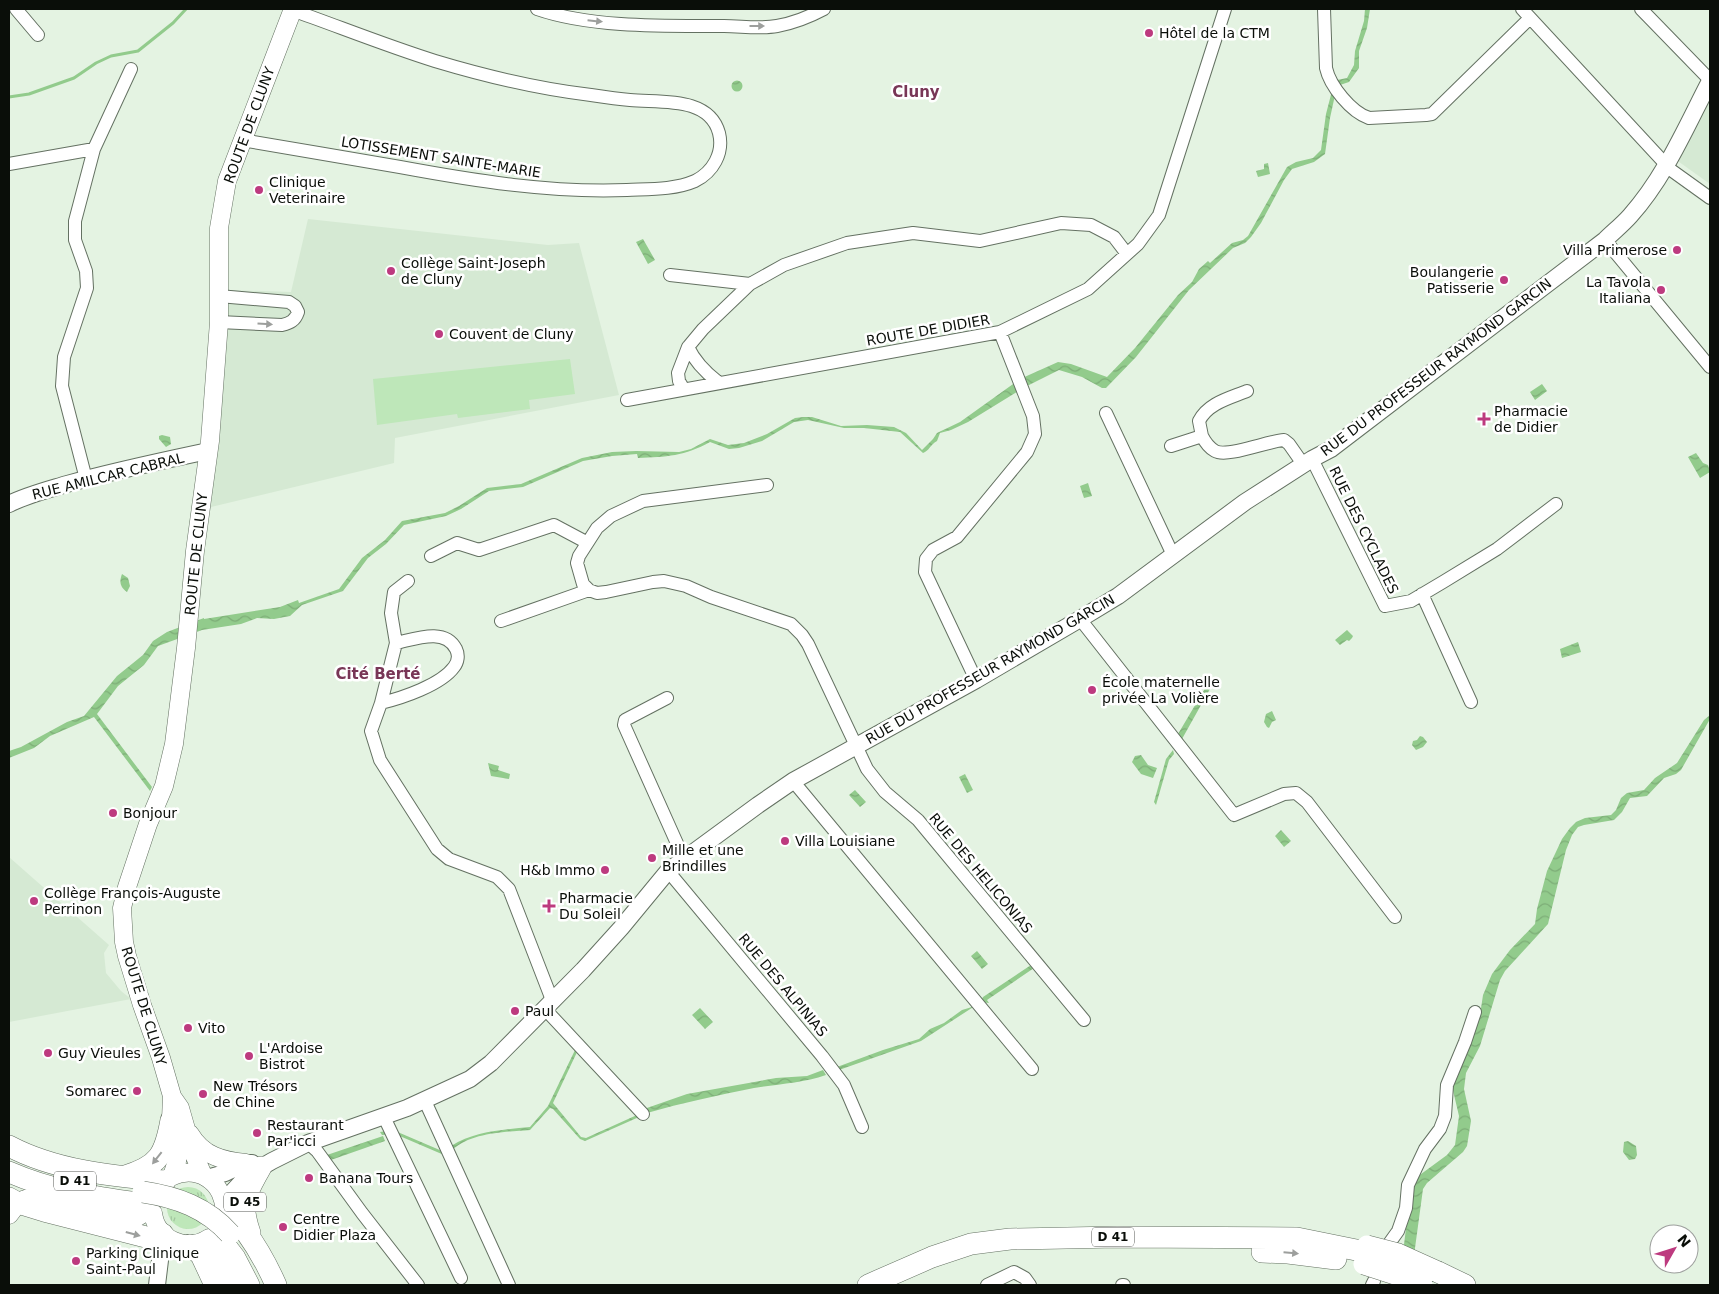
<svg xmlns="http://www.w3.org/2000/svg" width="1719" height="1294" font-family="'DejaVu Sans',sans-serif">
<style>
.built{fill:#d5e9d3}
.grass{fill:url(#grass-tufts)}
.garden{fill:#bee7b9}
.water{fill:url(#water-waves)}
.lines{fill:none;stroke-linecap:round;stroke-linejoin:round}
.stream{stroke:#92cb8c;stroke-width:3}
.minor-casing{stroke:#647162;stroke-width:14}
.tertiary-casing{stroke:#647162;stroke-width:18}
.secondary-casing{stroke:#647162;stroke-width:19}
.trunk-casing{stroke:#647162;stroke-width:22}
.minor{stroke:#fff;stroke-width:12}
.tertiary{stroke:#fff;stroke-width:16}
.secondary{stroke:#fff;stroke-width:18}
.trunk{stroke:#fff;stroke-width:21}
.trunk-bridge-casing{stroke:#647162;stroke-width:22;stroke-linecap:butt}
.trunk-bridge{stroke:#fff;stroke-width:21}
.oneway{fill:#9d9f9d}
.poi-dot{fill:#bd3a7f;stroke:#fff;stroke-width:2}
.labels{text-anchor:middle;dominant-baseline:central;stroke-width:5;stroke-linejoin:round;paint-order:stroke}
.shield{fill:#fff;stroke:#545653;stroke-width:1}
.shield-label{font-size:12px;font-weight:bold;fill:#0a0e09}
.poi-label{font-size:14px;fill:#0a0e09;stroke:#fff;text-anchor:start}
.street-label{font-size:14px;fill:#0a0e09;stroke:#fff}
.neighbourhood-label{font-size:15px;font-weight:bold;fill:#783656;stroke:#fff}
</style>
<defs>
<pattern id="grass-tufts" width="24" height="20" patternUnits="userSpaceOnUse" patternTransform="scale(1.25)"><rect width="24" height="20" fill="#bee7b9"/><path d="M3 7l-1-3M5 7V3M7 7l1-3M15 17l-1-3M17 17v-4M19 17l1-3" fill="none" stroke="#a2c59e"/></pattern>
<pattern id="water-waves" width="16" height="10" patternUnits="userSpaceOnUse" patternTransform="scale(1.25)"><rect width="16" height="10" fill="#92cb8c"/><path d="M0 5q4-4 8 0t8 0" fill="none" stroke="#7dad77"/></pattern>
</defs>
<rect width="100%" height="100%" fill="#e4f3e2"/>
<path class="built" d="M1710 96V184L1675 159Z
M308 219 548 245 579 243 619 395 395 438 394 463 211 507 228 290 291 292Z
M9 857 109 945 104 953 106 973 121 991 131 999 9 1022Z"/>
<path class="grass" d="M167 1208a21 21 0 1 1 42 0a21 21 0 1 1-42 0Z"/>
<path class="garden" d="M570 359 575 394 529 400 530 409 458 418 457 414 377 425 373 379Z"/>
<path class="water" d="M1365 9H1370L1367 28 1359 51V68L1349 82 1337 86 1330 118 1325 154 1314 162 1292 169 1284 180 1261 223 1251 237 1245 243 1233 248 1189 290 1136 357 1106 388H1102L1082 377 1059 370 1025 387 968 422 951 430 940 433 937 441C930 445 929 451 923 453L900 432 864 428H844L808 420 794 422 762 441 739 448 729 449 710 442C685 456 666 457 638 458L637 454 612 456 583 461 523 487 489 491 461 509 446 516 404 525 386 544 368 558 343 591 302 605 290 616 274 619 257 618 241 624 202 630 158 646 144 665 118 686 97 714 152 787 150 791 94 717 50 736 34 748 9 758V751L21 747 67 722 84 716 117 676 143 655 153 641 167 632 204 618V619L280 607 298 600 299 603 339 589 362 558 385 540 402 521 445 513 459 506 487 488 521 484 582 458 612 452 636 451 679 452 691 449 710 439 728 445 744 443 767 434 795 418 803 417H812L841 426 867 425 894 427 906 433 922 450 933 439 937 433 960 422 1020 379 1058 362 1071 364 1107 377 1135 348 1178 295 1192 282 1199 269 1208 261 1210 263 1232 243 1243 240 1248 236 1287 167 1296 162 1313 158 1321 150 1326 114 1334 83 1337 80 1347 78 1354 65 1355 51 1364 21Z
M731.5 86a5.5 5.5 0 1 1 11 0a5.5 5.5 0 1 1-11 0Z
M1268 163 1270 174 1258 177 1256 171 1264 169V164Z
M643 239 655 260 648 264 636 242Z
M1542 384 1547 391 1535 400 1530 392Z
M162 435 170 437 171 444 166 447 159 439V436Z
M1696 453 1703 463 1708 465 1710 472 1700 478 1688 457Z
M1088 483 1092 496 1084 498 1080 486Z
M122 574 128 578 130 586 127 592C120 587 119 582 122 574Z
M1347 630 1353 636 1352 638 1349 641 1347 640 1340 645 1335 640Z
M1578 642 1581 652 1562 658 1560 649Z
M1207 685 1210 689 1182 739 1178 734Z
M1272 711 1276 720 1272 722 1269 728 1267 727 1264 722 1266 714Z
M1710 715V719L1681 770 1676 774 1664 778 1647 796 1630 798 1622 812 1614 820 1584 825 1578 827 1572 835 1566 850 1548 924 1505 971 1500 980 1480 1046 1466 1073 1464 1089 1471 1121 1467 1146 1463 1152 1427 1183 1423 1189 1410 1285H1399L1411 1188 1417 1177 1447 1155 1455 1145 1459 1116 1451 1082 1480 1015 1483 995 1492 974 1510 950 1535 924 1537 909 1547 871 1562 839 1570 828 1576 822 1585 818 1611 815 1616 810 1621 798 1627 793 1644 790 1655 778 1677 763 1704 720Z
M1420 736 1423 737 1427 742 1423 747 1416 750 1412 745 1413 741 1417 740Z
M1173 750 1174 754 1169 760 1156 805 1154 802 1166 759Z
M1141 755 1148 765 1157 768 1153 778 1141 774 1132 762 1135 756Z
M488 763 499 766 498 770 510 774 509 779 491 776Z
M965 774 973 790 967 793 959 777Z
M855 790 866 802 860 807 849 795Z
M1281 830 1291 841 1284 847 1275 836Z
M977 951 988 964 982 969 971 956Z
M1031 965 1034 968 987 1000 989 1003 981 1002 921 1041 839 1070 837 1067 883 1050 919 1039 930 1029 944 1023 962 1010 972 1007 981 1001 983 997Z
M700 1008 713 1022 705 1029 692 1015Z
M576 1048 578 1050 553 1103 581 1137 586 1138 637 1115 639 1117 585 1141 580 1139 553 1109 550 1108 530 1130C505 1132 472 1132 452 1150L451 1146C475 1131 502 1130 530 1127L548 1106Z
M823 1070 826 1075C803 1083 778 1084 754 1088 718 1095 682 1103 647 1113L644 1109 687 1094 776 1078 807 1076Z
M393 1130 442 1151 444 1155 395 1134 382 1135 380 1132Z
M383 1136 385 1141 328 1161 324 1156Z
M1628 1141 1636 1146 1637 1155 1635 1159 1629 1160 1623 1152 1624 1142Z"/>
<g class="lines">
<path class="stream" d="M9 97 29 94 74 78 96 63 111 56 138 51 173 23 186 9"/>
<defs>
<path id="minor" d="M16 9 38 35
M537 9C592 28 665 26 724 26 741 26 760 29 777 26 794 23 809 17 824 9
M1324 9 1326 68C1330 86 1351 112 1369 118L1426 115 1432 114 1530 18
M1522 9 1671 170 1710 198
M1641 9 1710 80
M242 140C295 149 347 158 400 167 476 181 550 193 627 190 649 189 674 190 695 181 713 172 724 153 719 133 709 96 660 103 630 100 617 99 604 97 591 95 539 89 485 76 435 61 387 46 340 27 292 10
M9 164 94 149
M1605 240 1710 367
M670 275 750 284
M219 322 282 325C290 323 295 321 298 312L295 306 289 302 219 296
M688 347C695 362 705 372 718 382
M683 388 679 381 678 373 688 347 703 329 750 284 784 265 847 243 913 233 980 241 1061 223 1091 225 1114 237 1127 254
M627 400 1000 332 1088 289 1138 244 1159 215 1225 9
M1106 413 1173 555
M1202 436 1199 421C1208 403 1230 398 1247 391
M1171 446 1202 436C1205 442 1208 447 1215 451 1227 458 1268 441 1284 440L1289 444 1303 464
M1312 459 1385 606 1411 601 1443 582 1497 549 1556 504
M86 479 62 386 64 357 87 288 86 271 75 240V221L94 149 131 69
M767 485 643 501 611 516 597 528 579 556 577 563 583 584 589 590 597 593 606 592 653 582 664 581 686 586 711 597 791 624 802 635 808 644 867 769 885 792 918 820 1084 1020
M431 556 457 543 479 550 554 525 586 542
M408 581 394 592 391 613 396 643 381 703 371 731 380 760 437 849 449 859 497 877 509 889 552 1000
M1422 594 1471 702
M1080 619 1234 815 1284 794 1296 793 1307 802 1395 917
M501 621 589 590
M976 680 925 572 926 559 933 550 957 537 1027 452 1035 434 1033 416 1000 332
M667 698 625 720 624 725 684 859
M381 703C402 698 441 685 454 667 458 662 459 655 456 649 445 627 415 639 396 643
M793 781 1032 1069
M668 871 822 1056 844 1085 862 1127
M544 1008 643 1114
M425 1101 509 1285
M384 1117 461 1278
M308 1143 317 1151 362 1213 418 1285
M1388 1245 1398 1231 1406 1208 1408 1185 1425 1149 1440 1129 1445 1116 1447 1085 1465 1042 1475 1012
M987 1285 1014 1272 1025 1278 1030 1285
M1122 1285H1124
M1372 1285 1374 1281"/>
<path id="tertiary" d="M9 504C27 495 47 490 67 484 113 471 161 461 208 451
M207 1178 225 1173 246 1163H252
M224 1201 248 1175 272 1161 308 1143 407 1108 470 1079 491 1063 583 970 621 928 668 871 758 805 793 781 976 680 1080 619 1118 596 1245 502 1312 459 1331 449 1605 240C1613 232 1622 225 1630 216 1665 177 1686 127 1710 81
M157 1285 161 1252 168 1238"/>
<path id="secondary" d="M173 1098 180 1108 192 1150 203 1175
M190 1134C203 1156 223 1161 246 1163
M172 1176 177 1161 178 1151 171 1120 172 1096 161 1058 142 1005 127 956 124 942 122 908 127 887 148 824 164 786 174 744 186 648 195 551 210 441 219 322V228L227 181 293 9
M164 1181C193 1160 228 1181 224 1216
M153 1213C156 1239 187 1253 209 1238
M9 1215C14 1209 18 1201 26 1199 39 1193 111 1213 129 1217L136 1218 147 1211
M206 1240 226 1268 235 1285"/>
<path id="trunk" d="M9 1146C56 1171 113 1176 165 1181
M9 1172C50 1190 93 1197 138 1203
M125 1176C159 1166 165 1154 171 1120
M9 1198 18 1203 44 1211 146 1237 154 1238 163 1234
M225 1208C248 1230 263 1256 276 1285
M250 1233C239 1201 246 1195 261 1167
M190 1245 201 1255 215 1285
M225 1245 235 1258 249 1285
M1262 1252 1288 1253 1336 1259
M1438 1272 1465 1285
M868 1285 932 1257 971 1244 1010 1239 1117 1237 1297 1238 1366 1252"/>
</defs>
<use href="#minor" class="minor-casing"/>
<use href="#tertiary" class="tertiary-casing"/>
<use href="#secondary" class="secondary-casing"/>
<use href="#trunk" class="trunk-casing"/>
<use href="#minor" class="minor"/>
<use href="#tertiary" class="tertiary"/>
<use href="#secondary" class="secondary"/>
<use href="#trunk" class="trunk"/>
<defs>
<path id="trunk-bridge" d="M143 1192C177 1197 207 1208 230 1234
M1367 1246 1398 1254 1438 1272
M1364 1264 1395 1274 1422 1285"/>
</defs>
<use href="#trunk-bridge" class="trunk-bridge-casing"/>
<use href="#trunk-bridge" class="trunk-bridge"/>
</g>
<defs><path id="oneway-solid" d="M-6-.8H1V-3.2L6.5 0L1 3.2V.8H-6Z" transform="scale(1.25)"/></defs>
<g class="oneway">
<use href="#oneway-solid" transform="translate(595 21) rotate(6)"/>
<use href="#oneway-solid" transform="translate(757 26)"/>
<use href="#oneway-solid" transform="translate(265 324) rotate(3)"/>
<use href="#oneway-solid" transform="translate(157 1158) rotate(128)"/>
<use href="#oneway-solid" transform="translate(133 1234) rotate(15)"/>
<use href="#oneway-solid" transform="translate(1291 1253) rotate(5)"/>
</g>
<g class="poi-dot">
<circle cx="1149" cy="33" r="5"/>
<circle cx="259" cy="190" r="5"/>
<circle cx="1677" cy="250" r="5"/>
<circle cx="391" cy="271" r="5"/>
<circle cx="1504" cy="280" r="5"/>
<circle cx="1661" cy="290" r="5"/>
<circle cx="439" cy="334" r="5"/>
<path d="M1481.5 411.5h5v5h5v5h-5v5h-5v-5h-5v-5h5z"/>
<circle cx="1092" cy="690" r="5"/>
<circle cx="113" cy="813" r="5"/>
<circle cx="785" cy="841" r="5"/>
<circle cx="652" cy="858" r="5"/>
<circle cx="605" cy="870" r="5"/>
<circle cx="34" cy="901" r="5"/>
<path d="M546.5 898.5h5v5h5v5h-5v5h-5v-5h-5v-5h5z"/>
<circle cx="515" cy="1011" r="5"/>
<circle cx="188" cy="1028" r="5"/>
<circle cx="48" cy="1053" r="5"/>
<circle cx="249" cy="1056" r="5"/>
<circle cx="137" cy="1091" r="5"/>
<circle cx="203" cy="1094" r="5"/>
<circle cx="257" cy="1133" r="5"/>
<circle cx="309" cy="1178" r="5"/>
<circle cx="283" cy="1227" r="5"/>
<circle cx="76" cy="1261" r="5"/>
</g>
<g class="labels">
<g class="shield">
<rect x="54" y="1171.5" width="42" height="19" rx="4"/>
<rect x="224" y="1192.5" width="42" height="19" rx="4"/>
<rect x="1092" y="1227.5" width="42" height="19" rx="4"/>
</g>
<g class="shield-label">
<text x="75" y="1181">D 41</text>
<text x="245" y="1202">D 45</text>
<text x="1113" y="1237">D 41</text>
</g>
<g class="poi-label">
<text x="1159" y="33">Hôtel de la CTM</text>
<text x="269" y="182">Clinique<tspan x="269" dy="16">Veterinaire</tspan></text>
<text x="1667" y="250" text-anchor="end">Villa Primerose</text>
<text x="401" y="263">Collège Saint-Joseph<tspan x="401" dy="16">de Cluny</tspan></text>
<text x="1494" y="272" text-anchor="end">Boulangerie<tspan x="1494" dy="16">Patisserie</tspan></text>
<text x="1651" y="282" text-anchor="end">La Tavola<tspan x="1651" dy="16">Italiana</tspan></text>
<text x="449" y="334">Couvent de Cluny</text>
<text x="1494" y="411">Pharmacie<tspan x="1494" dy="16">de Didier</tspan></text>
<text x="1102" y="682">École maternelle<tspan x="1102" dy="16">privée La Volière</tspan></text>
<text x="123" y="813">Bonjour</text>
<text x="795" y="841">Villa Louisiane</text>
<text x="662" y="850">Mille et une<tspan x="662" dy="16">Brindilles</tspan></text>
<text x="595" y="870" text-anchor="end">H&amp;b Immo</text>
<text x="44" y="893">Collège François-Auguste<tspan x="44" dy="16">Perrinon</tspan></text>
<text x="559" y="898">Pharmacie<tspan x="559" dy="16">Du Soleil</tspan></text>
<text x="525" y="1011">Paul</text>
<text x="198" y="1028">Vito</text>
<text x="259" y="1048">L'Ardoise<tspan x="259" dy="16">Bistrot</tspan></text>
<text x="58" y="1053">Guy Vieules</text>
<text x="213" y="1086">New Trésors<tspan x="213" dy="16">de Chine</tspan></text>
<text x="127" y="1091" text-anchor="end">Somarec</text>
<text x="267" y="1125">Restaurant<tspan x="267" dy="16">Par'icci</tspan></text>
<text x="319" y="1178">Banana Tours</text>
<text x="293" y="1219">Centre<tspan x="293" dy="16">Didier Plaza</tspan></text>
<text x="86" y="1253">Parking Clinique<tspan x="86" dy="16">Saint-Paul</tspan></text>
</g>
<g class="street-label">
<text transform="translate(249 125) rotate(-70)">ROUTE DE CLUNY</text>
<text transform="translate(441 157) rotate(9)">LOTISSEMENT SAINTE-MARIE</text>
<text transform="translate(928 330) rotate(-10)">ROUTE DE DIDIER</text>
<text transform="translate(1436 367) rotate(-37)">RUE DU PROFESSEUR RAYMOND GARCIN</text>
<text transform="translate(108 476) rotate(-14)">RUE AMILCAR CABRAL</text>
<text transform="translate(1364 530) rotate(64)">RUE DES CYCLADES</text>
<text transform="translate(196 554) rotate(-84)">ROUTE DE CLUNY</text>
<text transform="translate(990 669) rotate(-30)">RUE DU PROFESSEUR RAYMOND GARCIN</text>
<text transform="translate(981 873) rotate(50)">RUE DES HELICONIAS</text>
<text transform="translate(783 985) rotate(50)">RUE DES ALPINIAS</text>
<text transform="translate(144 1006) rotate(73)">ROUTE DE CLUNY</text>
</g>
<g class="neighbourhood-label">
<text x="916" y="92">Cluny</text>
<text x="378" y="674">Cité Berté</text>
</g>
</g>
<rect width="1719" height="1294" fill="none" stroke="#0a0e09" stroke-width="20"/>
<g transform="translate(1674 1249) rotate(51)"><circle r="24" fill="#ffffff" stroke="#9d9f9d"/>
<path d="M0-4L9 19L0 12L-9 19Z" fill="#bd3a7f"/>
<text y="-8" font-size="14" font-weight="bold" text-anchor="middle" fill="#0a0e09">N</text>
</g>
</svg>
